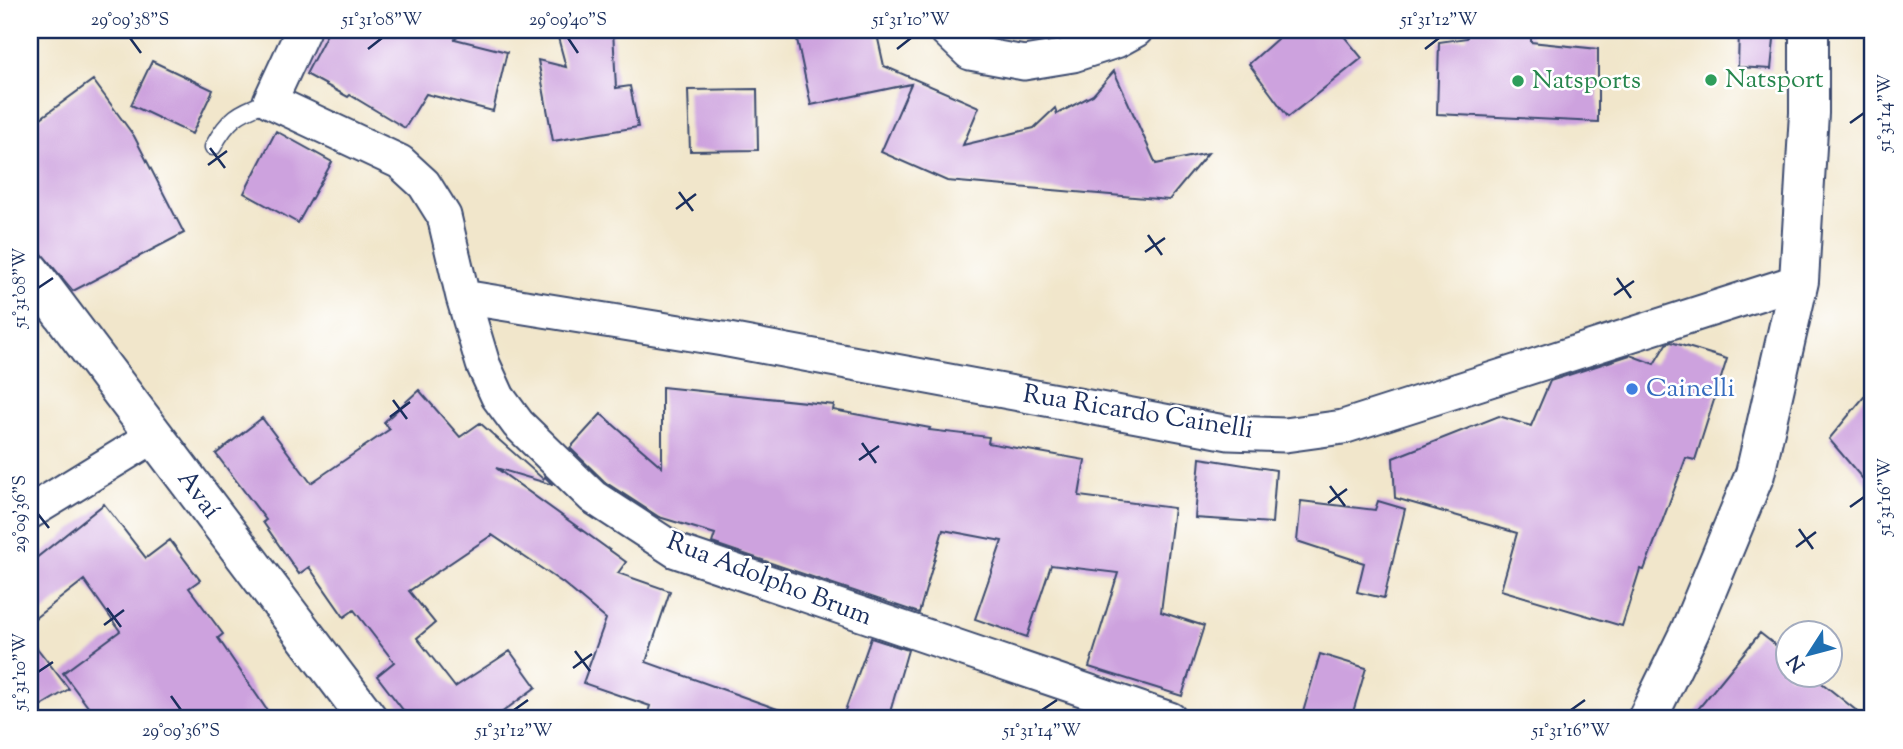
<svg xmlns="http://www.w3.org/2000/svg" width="1903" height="749" font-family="'Sorts Mill Goudy',serif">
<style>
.building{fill:#cda2de}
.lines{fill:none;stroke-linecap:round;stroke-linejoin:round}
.lane-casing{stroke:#3b4a6e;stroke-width:19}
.street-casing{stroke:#3b4a6e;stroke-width:37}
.secondary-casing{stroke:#3b4a6e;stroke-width:42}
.lane{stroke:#fff;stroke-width:16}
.street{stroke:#fff;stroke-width:33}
.secondary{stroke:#fff;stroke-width:38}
.ticks{fill:none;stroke:#1b2f5e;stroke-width:2.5}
.leisure-dot{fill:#2e9e5b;stroke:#fff;stroke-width:2.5}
.shop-dot{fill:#3f7fe0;stroke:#fff;stroke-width:2.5}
.labels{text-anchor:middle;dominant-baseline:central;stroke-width:5;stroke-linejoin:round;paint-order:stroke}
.leisure-label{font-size:26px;fill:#27864d;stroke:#fff;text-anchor:start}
.shop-label{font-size:26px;fill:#366cbe;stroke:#fff;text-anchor:start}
.street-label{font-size:26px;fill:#1b2f5e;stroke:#fff}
.neatline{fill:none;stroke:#1b2f5e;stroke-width:2.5}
.ticks-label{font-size:18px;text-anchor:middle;fill:#1b2f5e}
</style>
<rect width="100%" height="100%" fill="#fff"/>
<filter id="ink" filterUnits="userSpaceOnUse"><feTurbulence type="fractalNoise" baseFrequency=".0143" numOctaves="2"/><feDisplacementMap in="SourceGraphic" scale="14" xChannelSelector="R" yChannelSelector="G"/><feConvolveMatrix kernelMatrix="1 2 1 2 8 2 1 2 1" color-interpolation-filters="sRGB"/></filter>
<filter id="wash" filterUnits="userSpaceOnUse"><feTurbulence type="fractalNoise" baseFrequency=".00686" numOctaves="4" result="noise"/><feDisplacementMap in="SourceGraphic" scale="28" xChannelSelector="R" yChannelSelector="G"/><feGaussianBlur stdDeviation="1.57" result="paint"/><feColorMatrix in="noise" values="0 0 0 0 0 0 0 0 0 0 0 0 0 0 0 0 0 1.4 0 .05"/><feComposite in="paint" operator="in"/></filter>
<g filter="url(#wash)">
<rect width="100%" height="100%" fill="#f1e6cb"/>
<g id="blocks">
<path class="building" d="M329 30H459L455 39 507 52 493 111 426 94 405 128 350 95 348 97 306 74Z
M556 30H613L616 88 630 86 638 127 553 141 538 60 566 67Z
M795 30H876L884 66 979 107 963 145 1034 128 1055 108 1057 114 1093 95 1114 71 1156 164 1208 153 1169 200 947 181 881 152 911 84 811 105Z
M1287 30H1339L1362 58 1288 117 1249 64Z
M1467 30H1531V42L1598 49V122L1437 114 1439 42 1467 38Z
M1739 30H1775L1771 69 1738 67Z
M152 61 213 90 192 134 131 105Z
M93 80 134 136 184 233 73 291 42 254 30 230V126Z
M757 89 758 150 690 151 688 90Z
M276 131 332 162 298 223 244 193Z
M1671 342 1727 359 1695 460 1686 458 1644 570 1640 569 1622 626 1501 590 1517 533 1395 498 1393 458 1499 416 1531 426 1550 381 1630 355 1654 364 1666 344Z
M1873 386V491L1829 439Z
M662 387 834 405 833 410 930 428 929 430 989 437 988 443 1085 460 1079 496 1174 508 1161 612 1204 626 1182 696 1089 667 1118 573 1051 565 1027 637 975 619 1002 541 943 530 919 613 712 543 715 534 659 517 605 482 570 448 601 414 662 467Z
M419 390 460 437 480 423 543 479 545 477 553 485 496 468 626 562 618 573 670 591 646 662 794 715 793 719H646L650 706 583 683 606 619 563 583 492 535 409 591 435 623 417 638 455 687 510 651 536 687 493 719H396L406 714 377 676 394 662 354 610 344 617 309 567 299 574 263 522 266 520 216 454 262 418 311 483 390 429 384 422Z
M1200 458 1276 470 1272 523 1195 518Z
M1301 501 1375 510 1378 501 1405 509 1384 598 1357 592 1364 563 1297 541Z
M104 504 146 558 170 540 200 580 189 588 223 634 218 638 273 719H97L63 673 120 631 84 580 30 622V563Z
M1760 633 1788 655V676H1813L1867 719H1690Z
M871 638 908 650 888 719H842Z
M30 639 69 689 30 712Z
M1320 654 1366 668 1351 719H1301Z"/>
</g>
</g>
<g filter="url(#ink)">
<use href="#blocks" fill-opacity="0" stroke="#3b4a6e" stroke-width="2"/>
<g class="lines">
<defs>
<path id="lane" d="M213 147C228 118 239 112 270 101"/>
<path id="street" d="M303 30 270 101 400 162 424 184 444 216 463 297 483 364 498 397 518 424 593 497 676 551 1170 719
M946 30 970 53 1024 63 1073 55 1116 41 1136 30
M463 297 723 339 1229 433 1285 435 1343 427 1799 281
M30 512 154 436"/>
<path id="secondary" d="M30 271 368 719
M1647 719 1690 631 1755 474 1799 281 1809 113V30"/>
</defs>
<use href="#lane" class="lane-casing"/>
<use href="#street" class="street-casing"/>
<use href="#secondary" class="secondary-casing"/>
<use href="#lane" class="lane"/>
<use href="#street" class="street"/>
<use href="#secondary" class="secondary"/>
</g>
</g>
<path class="ticks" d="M130 38 141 53M568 38 578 53M368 49 382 38M897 49 911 38M1425 49 1439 38M1850 123 1864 113M210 148 225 168M208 165 227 151M679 192 693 211M676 209 696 194M1148 235 1162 255M1145 252 1165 238M1617 278 1631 298M38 288 53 278M1614 295 1634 281M393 400 407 419M390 417 410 402M862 443 876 463M859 460 879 446M1330 486 1345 506M1328 503 1347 489M1850 507 1864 497M38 514 49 528M1799 529 1813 549M1796 547 1816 532M107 608 121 627M104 625 124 610M575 651 590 671M573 668 592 654M38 672 53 662M171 696 181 710M514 710 528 700M1042 710 1057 700M1571 710 1585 700"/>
<g class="leisure-dot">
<circle cx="1711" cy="80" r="7"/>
<circle cx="1518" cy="81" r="7"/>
</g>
<circle class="shop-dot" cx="1632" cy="389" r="7"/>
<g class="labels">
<g class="leisure-label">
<text x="1725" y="80">Natsport</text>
<text x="1532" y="81">Natsports</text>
</g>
<g class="shop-label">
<text x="1646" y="389">Cainelli</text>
</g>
<g class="street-label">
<text transform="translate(1138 413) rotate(9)">Rua Ricardo Cainelli</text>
<text transform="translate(198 495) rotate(53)">Avaí</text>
<text transform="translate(769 580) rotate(21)">Rua Adolpho Brum</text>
</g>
</g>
<rect width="1903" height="749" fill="none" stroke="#fff" stroke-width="77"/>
<g transform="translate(1809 654) rotate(234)"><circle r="33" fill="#ffffff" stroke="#a4acbf" stroke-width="2"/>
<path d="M0-5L12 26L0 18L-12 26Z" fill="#1f6fb2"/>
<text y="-10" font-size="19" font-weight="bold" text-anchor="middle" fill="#1b2f5e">N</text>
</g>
<rect x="38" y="38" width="1826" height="672" class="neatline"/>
<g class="ticks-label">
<text x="130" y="25">29°09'38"S</text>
<text x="382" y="25">51°31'08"W</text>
<text x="568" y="25">29°09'40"S</text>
<text x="911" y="25">51°31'10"W</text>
<text x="1439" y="25">51°31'12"W</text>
<text transform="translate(1884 113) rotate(-90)" y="6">51°31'14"W</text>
<text transform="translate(19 288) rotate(-90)" y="6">51°31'08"W</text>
<text transform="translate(1884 497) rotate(-90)" y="6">51°31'16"W</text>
<text transform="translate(19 514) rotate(-90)" y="6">29°09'36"S</text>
<text transform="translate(19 672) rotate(-90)" y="6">51°31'10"W</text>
<text x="181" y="736">29°09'36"S</text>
<text x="514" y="736">51°31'12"W</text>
<text x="1042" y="736">51°31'14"W</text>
<text x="1571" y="736">51°31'16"W</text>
</g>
</svg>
